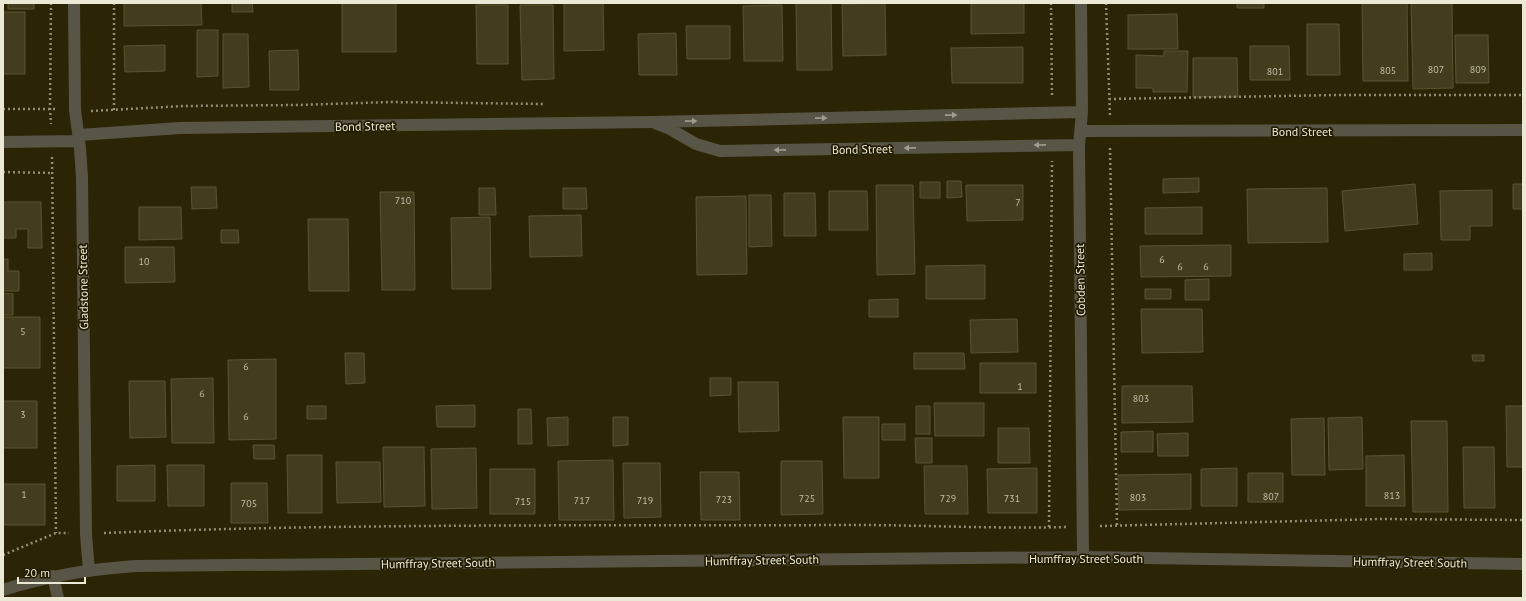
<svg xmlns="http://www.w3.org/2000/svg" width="1526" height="601" font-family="'PT Sans',sans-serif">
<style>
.building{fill:#433d1d;stroke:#5a5433}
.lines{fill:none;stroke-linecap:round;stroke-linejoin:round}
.path{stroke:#928d75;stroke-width:2.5;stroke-dasharray:2 3;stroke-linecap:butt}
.minor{stroke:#585547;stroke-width:12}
.oneway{fill:#a29e8e}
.labels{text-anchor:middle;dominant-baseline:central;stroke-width:3.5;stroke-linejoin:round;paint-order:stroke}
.number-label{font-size:10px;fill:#c1bda8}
.street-label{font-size:12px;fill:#ebe8d6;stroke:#221c00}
</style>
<rect width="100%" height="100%" fill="#2b2505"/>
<path class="building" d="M8 3H34V9H8Z
M124 3H201L202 25 124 26Z
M232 3H252L253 12H232Z
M342 3H396V52H342Z
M564 3H603L604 50 564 51Z
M796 3H831L832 70H797Z
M885 3 886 55 843 56 842 4Z
M971 3H1024V33L971 34Z
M1237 3H1264V8H1237Z
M1362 3H1407L1408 81H1363Z
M1411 3H1452L1453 88 1413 89Z
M476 5H508V64H477Z
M520 5H553L554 79 522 80Z
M782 5 783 61H744L743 6Z
M3 12H25V74H3Z
M1177 14 1178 49H1128V15Z
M1307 24H1339L1340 75H1307Z
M686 26H730V59H687Z
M197 30H218V76L197 77Z
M676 33 677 75H639L638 34Z
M223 34H248L249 87 223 88Z
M1455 35H1488L1489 83H1456Z
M165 45V71L125 72 124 46Z
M1250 46H1289L1290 80H1250Z
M1023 47V83H952L951 48Z
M298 50 299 90H270L269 51Z
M1164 51H1188L1187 92H1153V88H1136V55L1164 56Z
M1193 58H1237L1238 97H1193Z
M1199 178V192L1163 193V179Z
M947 181H961L962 197 947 198Z
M920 182H940V198H920Z
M1415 184 1418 224 1345 231 1342 191Z
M1513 184H1523V209H1513Z
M876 185H913L915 274 877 275Z
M966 185H1023V220L967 221Z
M191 187H216L217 208 192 209Z
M479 188H495L496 215H479Z
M563 188H586L587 209H563Z
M1327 188 1328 242 1248 243 1247 189Z
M1492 190V226H1470V240H1441L1440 191Z
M829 191H867L868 230H829Z
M380 192H414L415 290H382Z
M784 193H815L816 236H784Z
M749 195H771L772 246 749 247Z
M746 196 747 274 697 275 696 197Z
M3 202H41L42 248H28V229H16V238H3Z
M139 207H181L182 239 139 240Z
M1202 207V234H1145V208Z
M581 215 582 256 530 257 529 216Z
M490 217 491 289H452L451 218Z
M308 219H348L349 291H309Z
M221 230H238L239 243H221Z
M1231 245V276L1141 277 1140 246Z
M125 247H174L175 282 125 283Z
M1432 253V270H1404V254Z
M3 259H8V271H19V291H3Z
M985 265V299H926V266Z
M1209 279V300H1185V280Z
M1145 289H1171V299H1145Z
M3 293 13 294V315H3Z
M898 299V317H869V300Z
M1141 309H1202L1203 352 1142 353Z
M3 317H40V368H3Z
M1017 319 1018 352 971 353 970 320Z
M345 353H364L365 383 346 384Z
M914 353H964L965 369H914Z
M1472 355H1484V361H1473Z
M276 359V439L229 440 228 360Z
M980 363H1036V393H980Z
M213 378 214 443H172L171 379Z
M710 378H731V395L710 396Z
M129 381H165L166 437 130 438Z
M738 382H778L779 431 739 432Z
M1122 386H1192L1193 422 1122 423Z
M3 401H37V448H3Z
M934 403H984V436H935Z
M475 405V427H437L436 406Z
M307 406H326V419H307Z
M916 406H930V434H916Z
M1506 406H1523V467H1507Z
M518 409H531L532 444H518Z
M568 417V445L548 446 547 418Z
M613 417H628V445L613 446Z
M843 417H879V478H844Z
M1362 417 1363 469 1329 470 1328 418Z
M1324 418 1325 475H1292L1291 419Z
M1411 421H1447L1448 512H1413Z
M882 424H905V440H882Z
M998 428H1029L1030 463H998Z
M1153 431V452H1121V432Z
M1188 433V456H1158L1157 434Z
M915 438H932V463H916Z
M253 445H274L275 459H254Z
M383 447H424L425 506 384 507Z
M1463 447H1494L1495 508H1464Z
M476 448 477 508 432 509 431 449Z
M287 455H322V513H288Z
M1404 455 1405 506H1366V456Z
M613 460 614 520H559L558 461Z
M781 461H822L823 514 781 515Z
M336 462H380L381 502 337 503Z
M623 463H660L661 517 624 518Z
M155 465V501H117V466Z
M167 465H204V506H168Z
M924 466H967L968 514H925Z
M1037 468V513H988L987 469Z
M1237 468V506H1201V469Z
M490 469H535V514H490Z
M700 472H739L740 520H701Z
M1248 473H1283V502H1248Z
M1191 474V509L1119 510 1118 475Z
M231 483H267L268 523H231Z
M3 484H45V525H3Z"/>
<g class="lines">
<path class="path" d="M51 3 50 109 51 124
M114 3V110
M1051 3 1052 96
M1106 3 1110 115
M1109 99 1338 95H1523
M3 109H58
M91 111 184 106 298 105 390 102 544 104
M1110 148 1117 525
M52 157 56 533
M3 172 52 173
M1100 526 1381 519 1523 520
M1049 527 1052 161
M104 533C353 523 604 526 854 525 925 525 996 529 1067 527
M3 555 56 533H69"/>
<path class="minor" d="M74 3 75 110 80 148 82 177 86 534 89 571
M1081 3 1082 112 1079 145 1083 557
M657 124 670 129 696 144 720 151 1079 145
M1081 131 1523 130
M79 135 180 128 652 122 1082 112
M3 142 79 141
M53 576 58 598
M3 590C47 576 90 569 136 566L1083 557 1523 564"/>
</g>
<defs><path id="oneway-solid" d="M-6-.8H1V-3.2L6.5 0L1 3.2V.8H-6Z"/></defs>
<g class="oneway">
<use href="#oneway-solid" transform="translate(951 115) rotate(-1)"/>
<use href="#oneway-solid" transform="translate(821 118) rotate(-1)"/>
<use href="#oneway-solid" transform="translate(691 121) rotate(-1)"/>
<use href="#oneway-solid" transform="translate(1040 145) rotate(179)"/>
<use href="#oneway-solid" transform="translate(910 148) rotate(179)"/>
<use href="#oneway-solid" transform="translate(780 150) rotate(179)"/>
</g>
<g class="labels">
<g class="number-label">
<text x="1436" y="69">807</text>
<text x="1478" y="69">809</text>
<text x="1388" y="70">805</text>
<text x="1275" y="71">801</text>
<text x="403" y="200">710</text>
<text x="1018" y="202">7</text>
<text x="1162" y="259">6</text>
<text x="144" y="261">10</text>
<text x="1180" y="266">6</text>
<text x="1206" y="266">6</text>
<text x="23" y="331">5</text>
<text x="246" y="366">6</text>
<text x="1020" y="386">1</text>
<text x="202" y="393">6</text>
<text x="1141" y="398">803</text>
<text x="23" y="414">3</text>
<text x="246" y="416">6</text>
<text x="24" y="494">1</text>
<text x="1392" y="495">813</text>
<text x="1271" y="496">807</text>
<text x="1138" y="497">803</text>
<text x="807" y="498">725</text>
<text x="948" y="498">729</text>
<text x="1012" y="498">731</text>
<text x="724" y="499">723</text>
<text x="582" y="500">717</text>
<text x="645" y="500">719</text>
<text x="523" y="501">715</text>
<text x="249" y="503">705</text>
</g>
<g class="street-label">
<text transform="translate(365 126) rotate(-1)">Bond Street</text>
<text x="1302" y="131">Bond Street</text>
<text transform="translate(862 149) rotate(-1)">Bond Street</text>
<text transform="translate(1080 280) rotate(-91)">Cobden Street</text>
<text transform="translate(83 287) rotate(-91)">Gladstone Street</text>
<text x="1086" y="558">Humffray Street South</text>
<text transform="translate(762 560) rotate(-1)">Humffray Street South</text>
<text transform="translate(1410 562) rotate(1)">Humffray Street South</text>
<text transform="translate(438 563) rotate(-1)">Humffray Street South</text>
</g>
</g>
<rect width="1526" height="601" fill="none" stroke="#ebe8d6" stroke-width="8"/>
<path d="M18 577v6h67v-6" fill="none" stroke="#ebe8d6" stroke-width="2"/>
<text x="24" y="577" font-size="12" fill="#ebe8d6" stroke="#221c00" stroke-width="3" paint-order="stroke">20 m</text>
</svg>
